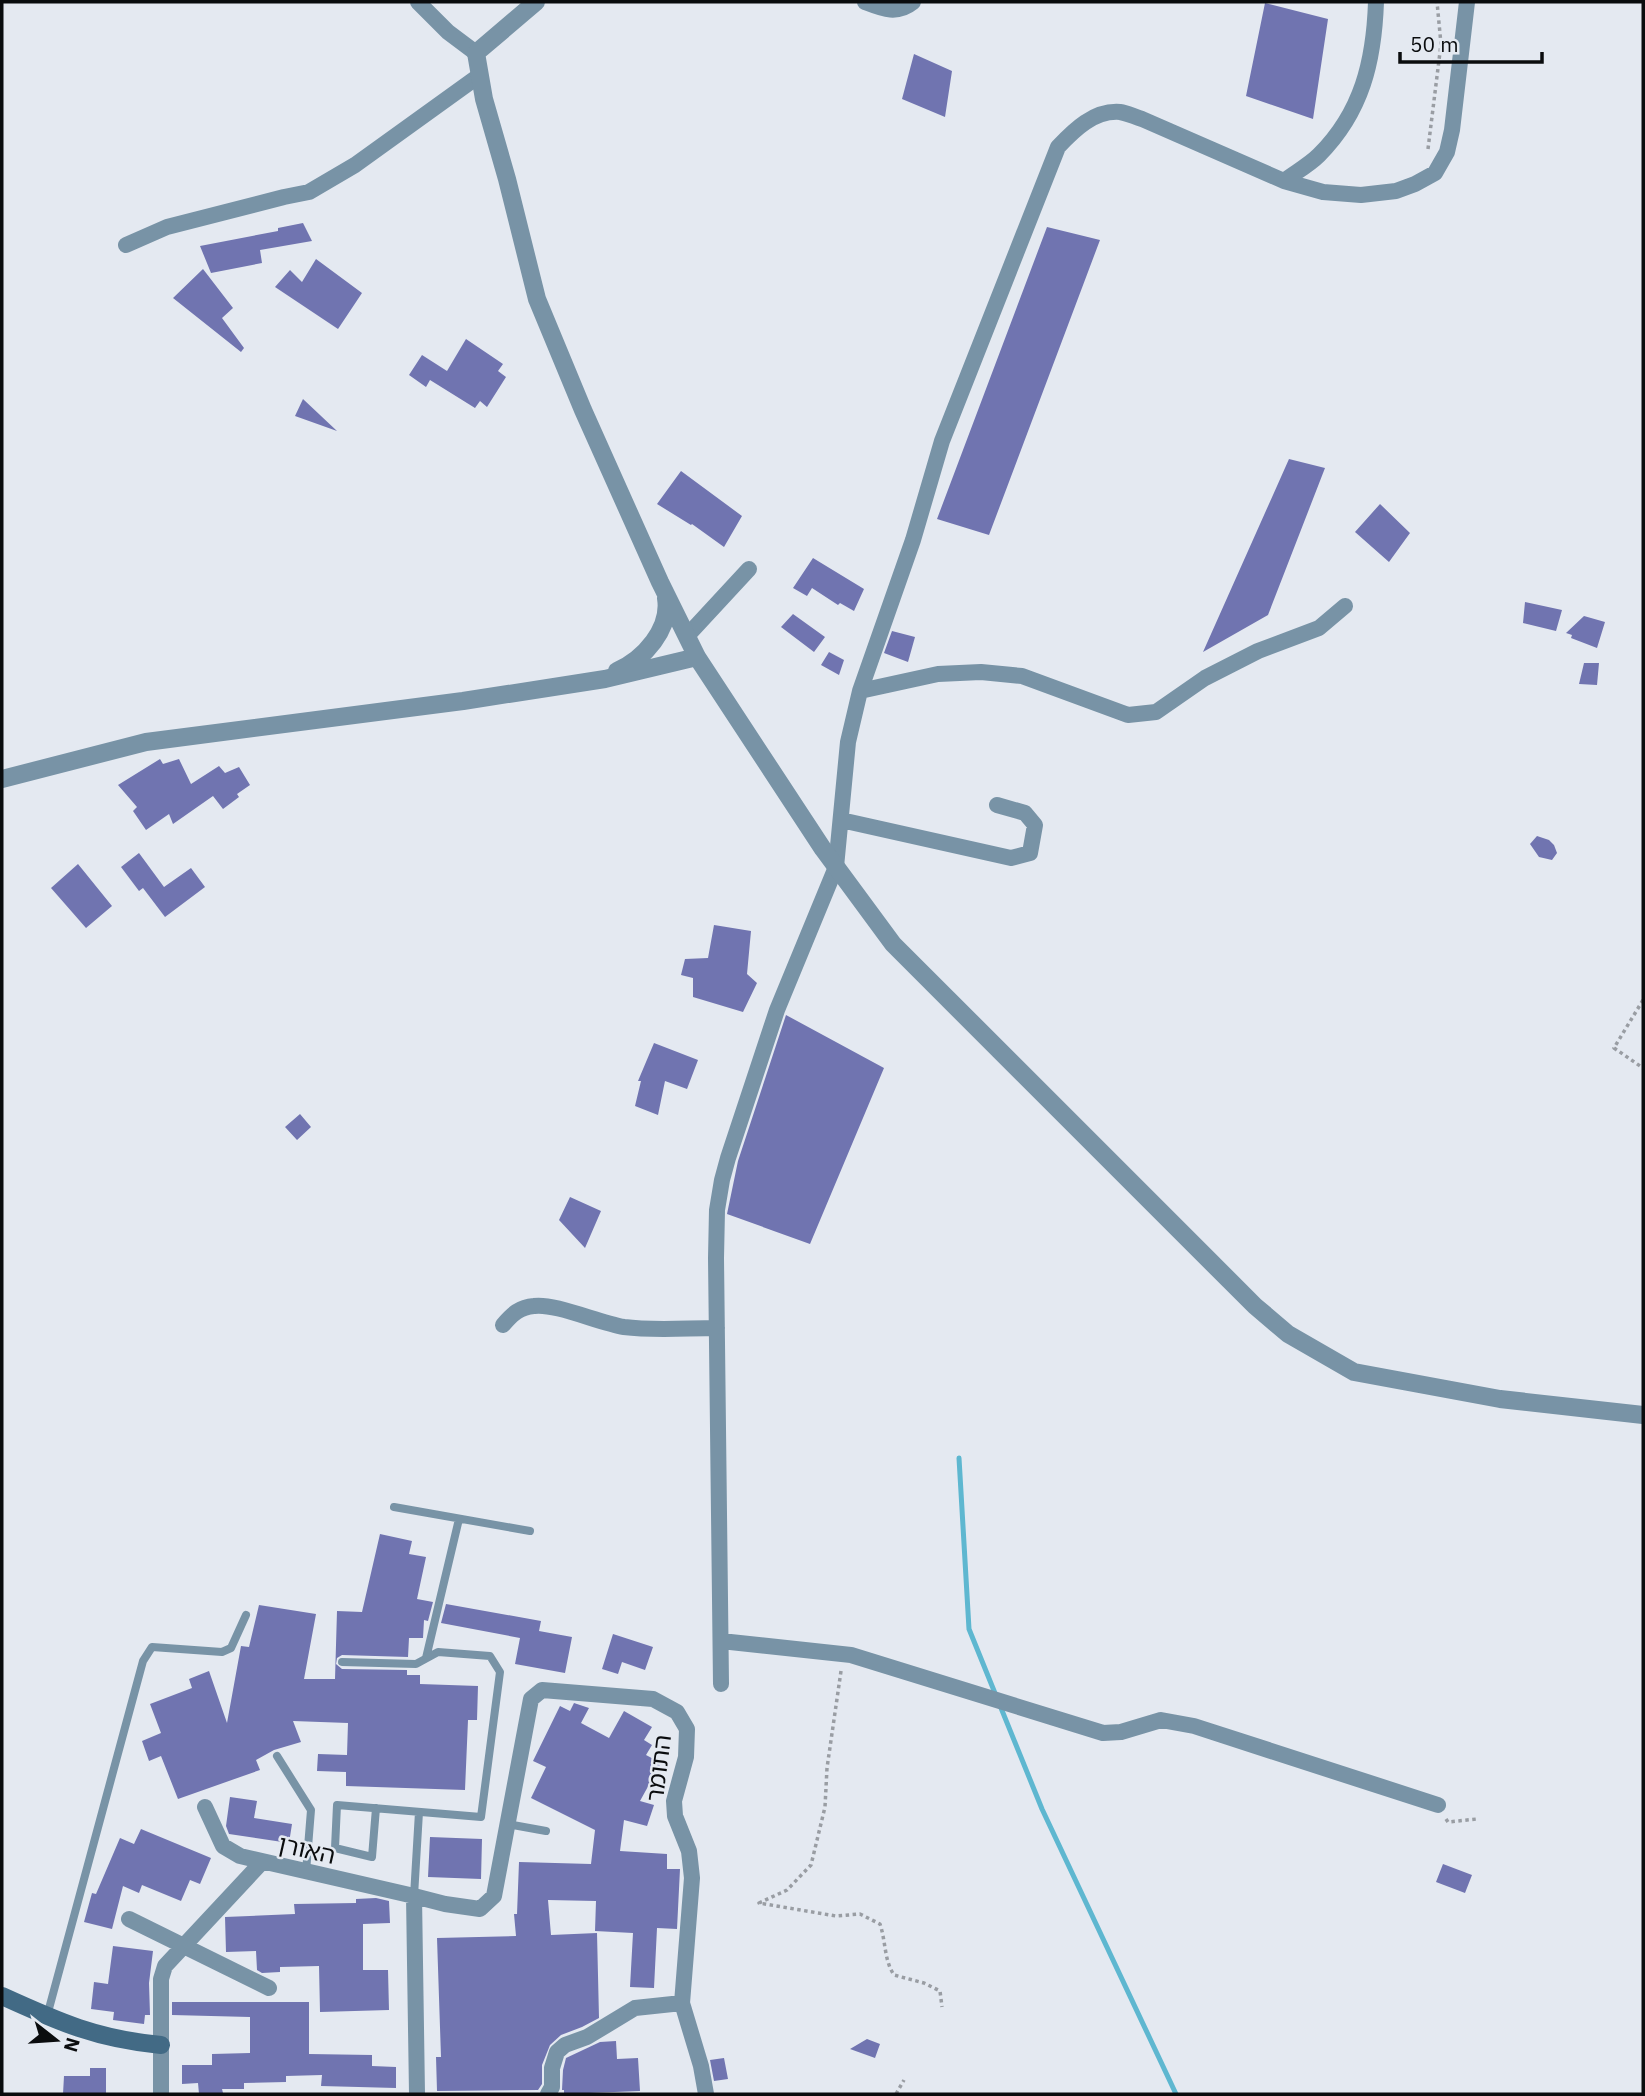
<svg xmlns="http://www.w3.org/2000/svg" width="1645" height="2096" font-family="'IBM Plex Sans','Noto Sans Hebrew',sans-serif">
<style>
.lines{fill:none;stroke-linecap:round;stroke-linejoin:round}
.stream{stroke:#5eb7d0;stroke-width:5}
.building{fill:#7074b0}
.path{stroke:#999da3;stroke-width:3.5;stroke-dasharray:3.5 3.5;stroke-linecap:butt}
.service{stroke:#7893a6;stroke-width:8}
.minor{stroke:#7893a6;stroke-width:16}
.tertiary{stroke:#7893a6;stroke-width:18}
.secondary{stroke:#426a85;stroke-width:18}
.labels{text-anchor:middle;dominant-baseline:central;stroke-width:5;stroke-linejoin:round;paint-order:stroke}
.street-label{font-size:24px;fill:#0a0c0e;stroke:#e4e9f1}
</style>
<rect width="100%" height="100%" fill="#e4e9f1"/>
<g class="lines">
<path class="stream" d="M959 1458 969 1629 1042 1809 1176 2094"/>
</g>
<path class="building" d="M1265 3 1328 19 1313 119 1246 96Z
M914 54 952 71 945 117 902 99Z
M303 223 312 241 260 250 262 263 211 273 200 246 278 231V228Z
M1047 227 1100 240 989 535 937 519Z
M316 259 362 293 338 329 275 287 290 270 302 282Z
M203 269 233 308 222 318 244 348 241 352 173 298Z
M466 339 503 364 498 371 506 377 487 407 480 401 475 408 430 380 426 387 409 375 422 355 447 371Z
M303 399 337 431 295 416Z
M1289 459 1325 468 1268 615 1203 652Z
M681 471 742 516 724 547 692 524 691 525 657 504Z
M1380 504 1410 533 1389 562 1355 532Z
M813 558 864 589 854 611 840 603 838 605 812 588 807 596 793 588Z
M1525 602 1562 610 1556 631 1523 623Z
M793 614 825 637 814 652 781 627Z
M1584 616 1605 622 1597 648 1571 638 1572 635 1566 633Z
M892 631 915 637 908 662 884 653Z
M829 652 844 660 839 675 821 665Z
M1584 663H1599L1597 685 1579 684Z
M160 759 163 764 179 759 191 784 219 766 225 773 239 767 250 785 237 794 239 797 223 809 213 796 173 824 169 814 146 830 133 811 137 807 118 785Z
M1537 836 1549 840 1554 845 1557 853 1552 860 1539 857 1530 844Z
M139 853 164 887 191 868 205 887 165 917 143 888 139 891 121 867Z
M78 864 112 906 86 928 51 888Z
M714 925 751 931 747 974 757 983 743 1012 693 997V978L681 975 685 959 708 958Z
M786 1015 884 1068 810 1244 727 1214 738 1161Z
M654 1043 698 1060 687 1089 665 1081 658 1115 635 1106 641 1081H638Z
M300 1114 311 1127 297 1140 285 1127Z
M570 1197 601 1211 585 1248 559 1220Z
M380 1534 412 1541 409 1554 426 1557 417 1599 433 1602 428 1621 424 1620 423 1638H409L408 1657 342 1655 337 1658 336 1664 342 1669 407 1670V1675H420V1684L478 1686 477 1720H468L465 1790 346 1786V1772L317 1771 318 1754 347 1755 348 1723 293 1721 301 1742 274 1750 256 1760 260 1770 178 1799 161 1756 149 1761 142 1741 161 1733 150 1704 192 1688 189 1679 209 1671 227 1723 241 1646 249 1647 259 1605 316 1614 304 1679H335L337 1611 362 1612Z
M446 1604 541 1621 539 1631 572 1637 565 1673 515 1664 520 1638 441 1623Z
M613 1634 653 1647 645 1670 622 1662 618 1674 602 1669Z
M574 1703 589 1708 581 1723 609 1738 624 1711 652 1727 644 1740 652 1745 646 1755 661 1763 640 1801 654 1805 647 1826 624 1820 620 1851 667 1854V1869H680L677 1929 657 1928 654 1988 630 1987 633 1933 595 1931 596 1901 548 1900 551 1935 597 1933 599 2018 582 2027 561 2035 550 2045 542 2065V2084L538 2090 437 2091 436 2057H441L437 1938 516 1936 514 1914H517L519 1862 591 1864 595 1830 531 1798 546 1767 533 1761 560 1706 570 1711Z
M230 1797 257 1801 254 1818 292 1824 289 1843 229 1834 226 1826Z
M141 1829 211 1858 200 1884 190 1880 181 1901 142 1885 139 1893 123 1886 112 1929 84 1922 92 1893 96 1894 120 1838 134 1844Z
M430 1837 482 1839 481 1879 428 1877Z
M1443 1864 1472 1875 1465 1893 1436 1882Z
M376 1898 389 1901 390 1923 363 1924V1970H388L389 2010 320 2012 319 1966 280 1967V1972L262 1973 257 1970 256 1951 226 1952 225 1917 295 1914 294 1904 356 1903V1899Z
M113 1946 153 1951 149 1983 150 2015H145L144 2024 113 2020 114 2012 91 2009 94 1982 108 1984Z
M172 2002H309V2054L372 2055V2066L396 2067V2088L321 2086 322 2075 286 2076V2082L244 2083V2089H222L223 2093 199 2094 198 2083 182 2084V2065H212V2054L250 2053V2017L172 2015Z
M867 2039 880 2044 875 2058 850 2049Z
M616 2041 617 2059 638 2058 640 2091 564 2094V2090H562L563 2070 566 2058 600 2042Z
M724 2058 728 2079 714 2081 710 2060Z
M90 2068H106V2094H63L64 2076H90Z"/>
<g class="lines">
<path class="path" d="M1428 149 1441 44 1437 2
M1643 1000 1614 1048 1643 1068
M841 1671 827 1768 825 1807 811 1865 787 1890 759 1903 836 1916 860 1914 880 1924C886 1942 884 1960 894 1975L924 1983 940 1991 942 2007
M1446 1819 1448 1822 1477 1819
M896 2094 904 2080"/>
<path class="service" d="M394 1507 530 1531
M426 1658 459 1519
M342 1662 416 1664 438 1652 490 1656 500 1672 481 1817 337 1805 335 1848 372 1857 376 1808
M277 1756 311 1810 306 1872
M507 1824 546 1831
M414 1896 419 1812
M47 2016 143 1661 152 1647 222 1652 231 1648 246 1615"/>
<path class="minor" d="M418 2 448 32 476 53
M865 2C883 9 897 15 913 2
M1284 181C1296 172 1309 165 1319 155 1362 112 1374 61 1376 2
M126 245 167 227 284 197 309 192 355 165 480 75
M687 636 749 569
M860 691 938 674 981 672 1022 676 1128 715 1156 712 1205 678 1258 651 1319 628 1345 606
M841 820 1011 858 1030 853 1035 825 1025 813 997 805
M503 1325C512 1314 520 1307 534 1306 555 1303 599 1323 624 1327 654 1331 686 1328 717 1328
M721 1641 851 1655 1103 1733 1121 1732 1161 1720 1194 1726 1438 1805
M721 1684 716 1258 717 1210 722 1180 728 1158 777 1010 836 867 848 742 860 691 913 540 942 441 1058 147C1074 130 1094 110 1120 112 1127 113 1135 117 1142 119L1284 181 1323 192 1361 195 1396 191 1415 184 1435 173 1447 152 1452 130 1467 2
M205 1807 223 1846 240 1856 414 1896 417 2094
M414 1896 445 1904 480 1909 494 1896 531 1699 542 1690 653 1699 677 1712 687 1729 686 1757 674 1801 675 1816 689 1851 692 1878 682 2003 635 2008 587 2037 565 2045 557 2052 552 2068V2087L548 2094
M129 1919 269 1988
M682 2003 701 2066 706 2094
M161 2094V1979L165 1966 262 1862"/>
<path class="tertiary" d="M536 2 476 53 484 99 507 179 537 299 583 410 660 582 697 657 823 849 893 944 1255 1306 1288 1334 1354 1372 1500 1399 1643 1415
M617 671C644 659 671 629 666 598
M2 779 146 742 463 701 605 679 697 657"/>
<path class="secondary" d="M2 1996C59 2022 97 2039 161 2045"/>
</g>
<g class="labels">
<g class="street-label">
<text transform="translate(658 1768) rotate(-83)">התומר</text>
<text transform="translate(307 1849) rotate(13)">האורן</text>
</g>
</g>
<rect width="1645" height="2096" fill="none" stroke="#0a0c0e" stroke-width="7"/>
<g transform="translate(56 2040) rotate(107)" stroke="#e4e9f1" stroke-width="5" paint-order="stroke">
<path d="M0-5L12 26L0 18L-12 26Z" fill="#0a0c0e"/>
<text y="-10" font-size="19" font-weight="bold" text-anchor="middle" fill="#0a0c0e">N</text>
</g>
<path d="M1400 52v10h142v-10" fill="none" stroke="#0a0c0e" stroke-width="3.5"/>
<text x="1410" y="52" font-size="21" fill="#0a0c0e" stroke="#e4e9f1" stroke-width="5" paint-order="stroke">50 m</text>
</svg>
